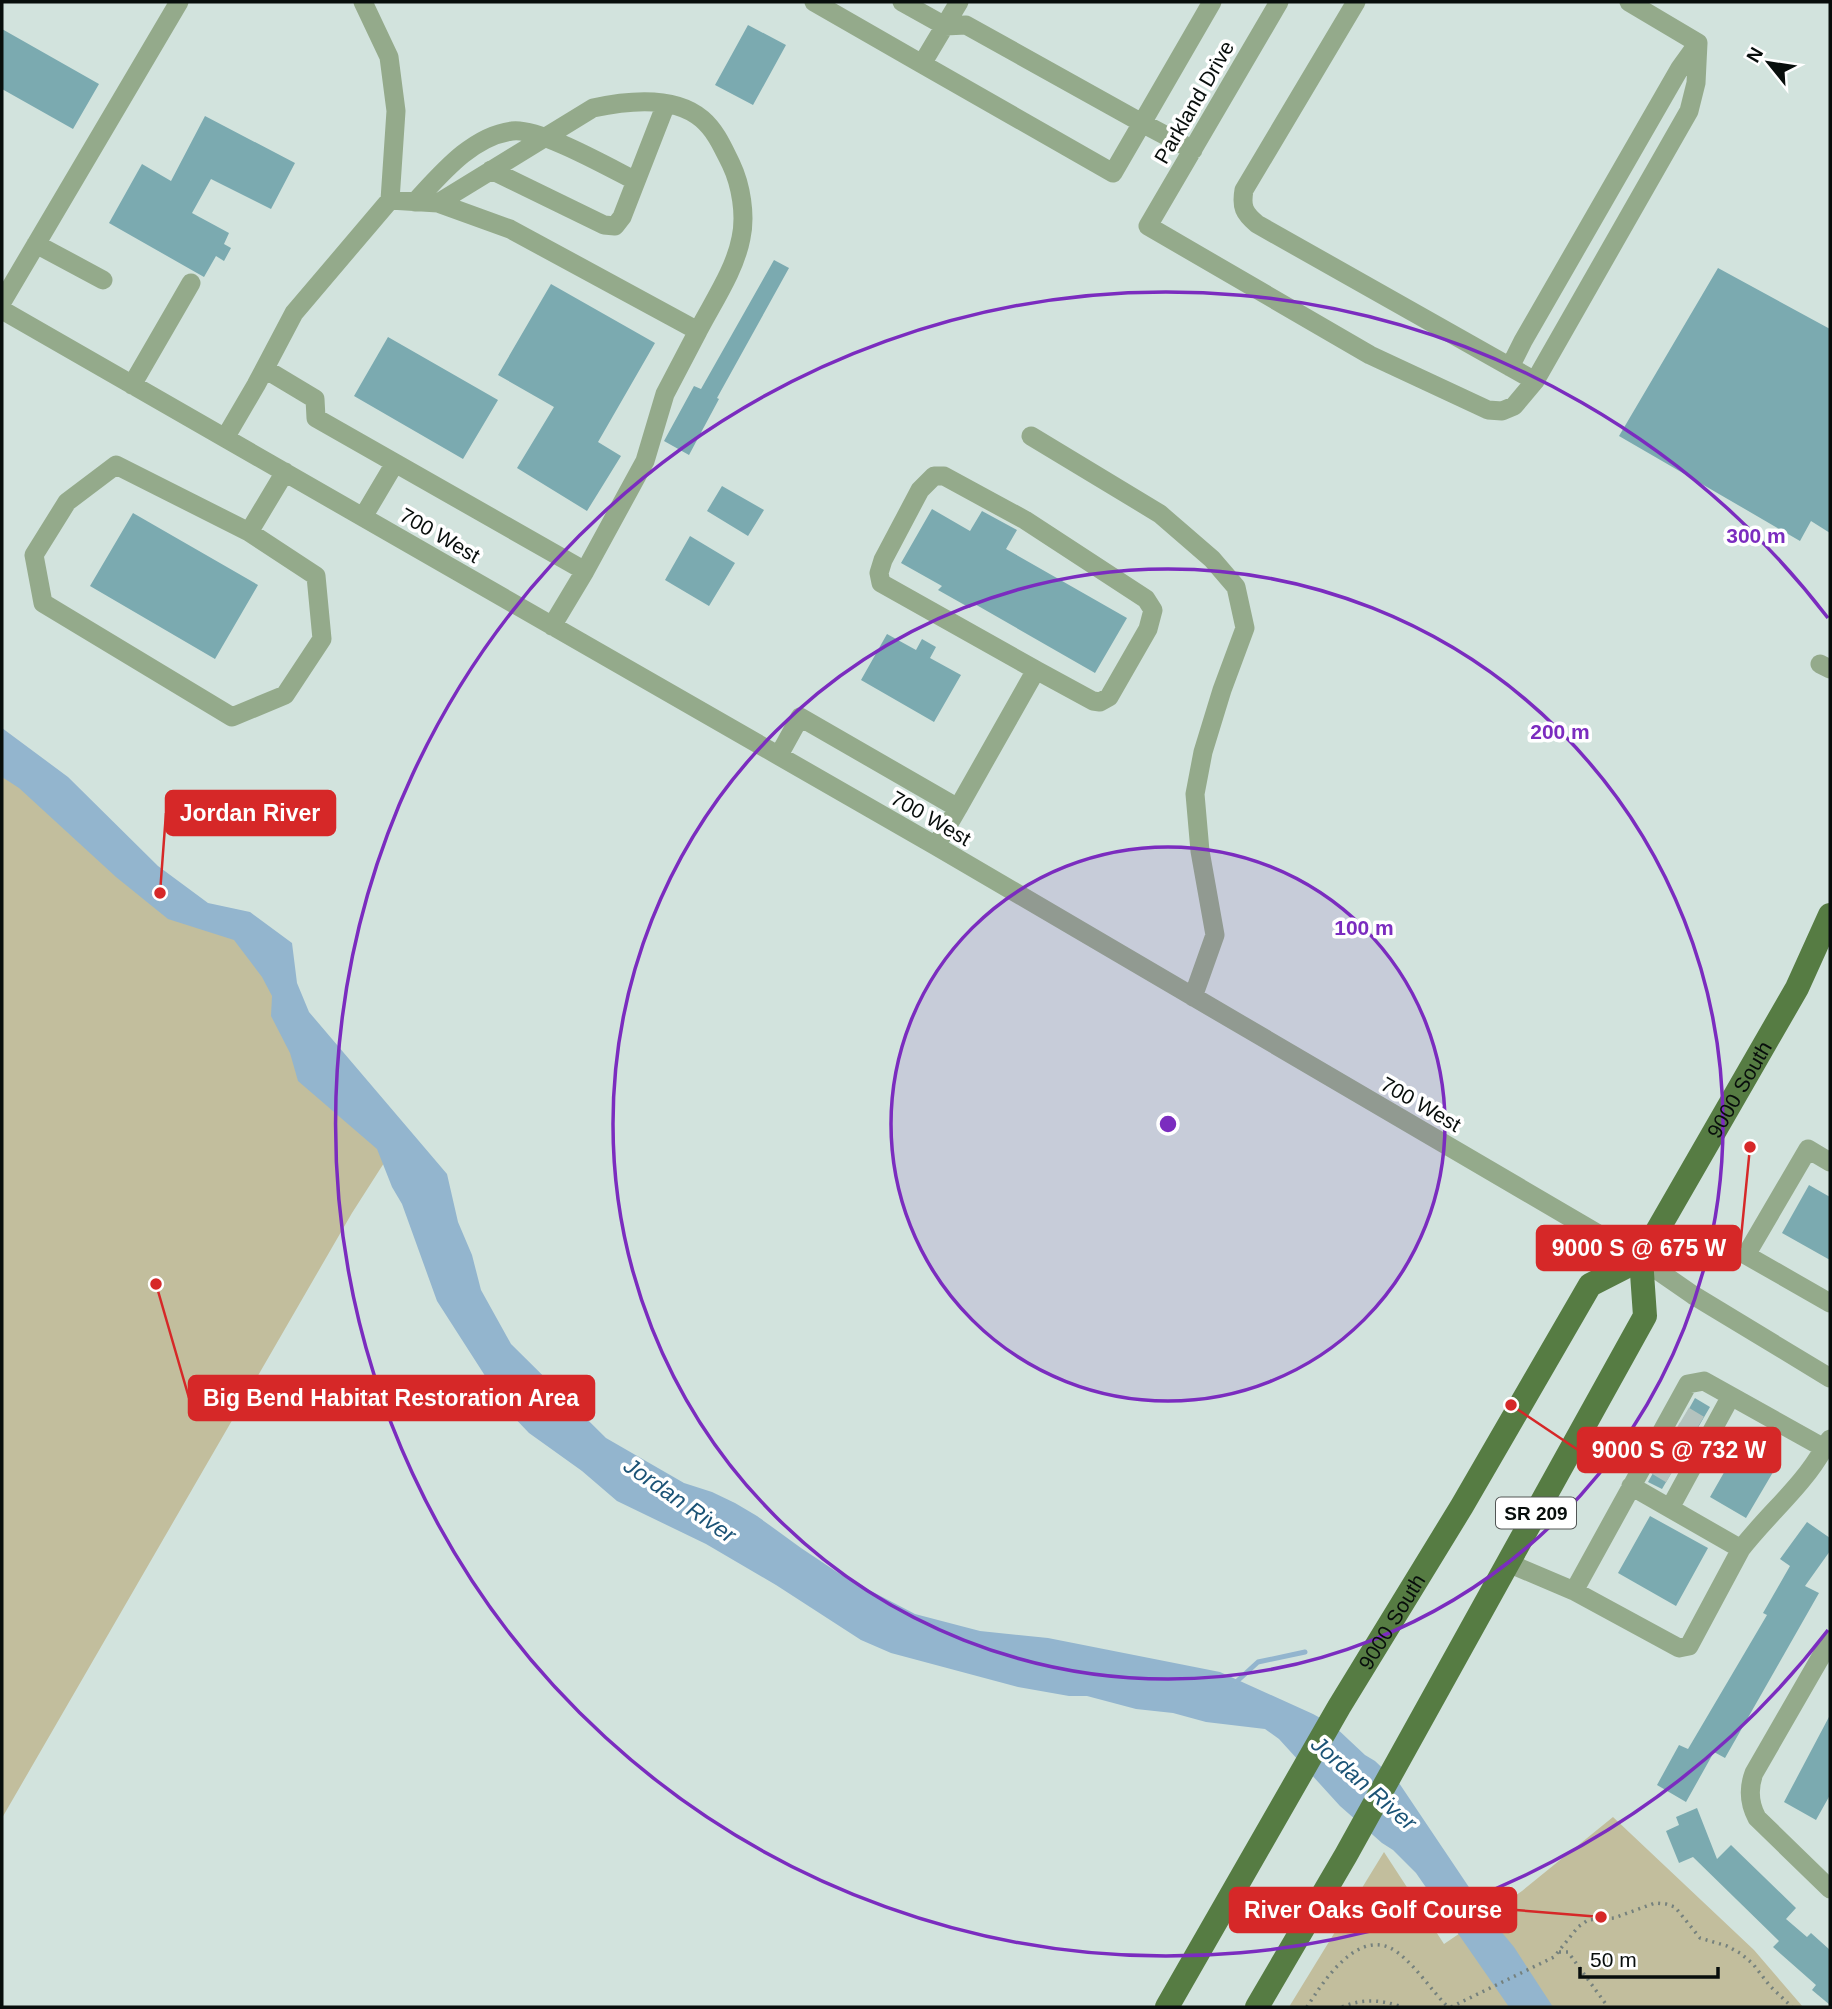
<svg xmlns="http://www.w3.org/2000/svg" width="1832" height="2009" font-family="Arial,sans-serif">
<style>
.green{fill:#c2be9d}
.water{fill:#93b5ce}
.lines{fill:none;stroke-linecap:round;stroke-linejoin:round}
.stream{stroke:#93b5ce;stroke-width:5}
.building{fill:#7baab0}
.minor-tunnel{stroke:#b4c3be;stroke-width:19;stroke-dasharray:19 10;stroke-linecap:butt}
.path{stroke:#75817d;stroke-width:3.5;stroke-dasharray:2 5;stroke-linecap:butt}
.minor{stroke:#94aa8b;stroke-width:19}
.major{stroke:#567c43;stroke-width:24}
.ring{fill:none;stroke:#7b2cbf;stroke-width:3.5}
.labels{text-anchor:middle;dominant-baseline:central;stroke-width:7;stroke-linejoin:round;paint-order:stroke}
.shield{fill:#fff;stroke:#525655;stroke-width:2}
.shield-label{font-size:19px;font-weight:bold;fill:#080e0c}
.street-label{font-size:21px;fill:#080e0c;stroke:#fff}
.water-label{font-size:23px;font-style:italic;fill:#1b5376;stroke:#fff}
.centre{fill:#7b2cbf;stroke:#fff;stroke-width:3.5}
.ring-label{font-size:21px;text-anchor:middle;font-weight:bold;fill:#7b2cbf;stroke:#fff;stroke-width:7;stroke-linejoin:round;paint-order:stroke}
.leader{fill:none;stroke:#d62828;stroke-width:2.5}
.callout-dot{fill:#d62828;stroke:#fff;stroke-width:2.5}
.callout{fill:#d62828;stroke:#d62828;stroke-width:2.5}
.callout-label{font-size:23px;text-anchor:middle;font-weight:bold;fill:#fff}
</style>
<rect width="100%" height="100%" fill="#d2e3dd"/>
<path class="green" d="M2 765 262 952 391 1152 352 1213 2 1818Z
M1613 1817 1754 1950 1803 2007H1289L1384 1852 1444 1944 1522 1891Z"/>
<path class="water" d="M2 728 68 777 158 866 208 903 250 912 292 943 297 983 309 1012 447 1174 458 1222 472 1255 481 1290 511 1344 606 1438 684 1483 712 1492 735 1503 757 1516 801 1548 846 1578 915 1614 980 1631 1048 1638 1220 1672 1313 1714 1333 1725 1365 1755 1375 1761 1392 1777H1395L1489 1917 1514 1947 1553 2007H1509L1416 1873 1393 1850 1382 1843 1340 1806 1279 1739 1265 1729 1206 1722 1173 1713 1136 1709 1087 1696H1069L1018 1687 891 1653 861 1640 776 1585 706 1544 617 1501 582 1471 529 1433 507 1410 437 1301 402 1204 392 1187 377 1149 298 1081 290 1053 271 1016 272 996 262 977 234 940 168 919 116 877 19 788 2 777Z"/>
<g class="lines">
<path class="stream" d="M1234 1684 1258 1662 1305 1652"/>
</g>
<path class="building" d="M748 25 786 45 753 105 715 85Z
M2 29 99 84 73 129 2 89Z
M205 116 295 163 271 209 211 179 192 213 229 233 224 244 231 248 224 261 216 256 204 277 109 223 142 164 171 181Z
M774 260 789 268 717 398 719 399 689 455 664 441 694 386 701 389Z
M1718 268 1830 329V533L1811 521 1800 541 1619 436Z
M551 284 655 343 598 442 621 456 587 511 517 468 554 407 498 375Z
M388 337 498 400 463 459 354 396Z
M722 486 764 510 748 536 707 511Z
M932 509 970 531 982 511 1017 530 1006 549 1127 618 1095 673 973 603 970 608 938 590 942 586 901 563Z
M133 513 258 585 215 659 90 586Z
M690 536 735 563 709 606 665 580Z
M887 634 916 650 922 639 936 647 930 658 961 675 934 722 861 680Z
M1809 1185 1830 1197V1260L1782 1233Z
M1695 1398 1710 1407 1662 1489 1648 1482Z
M1742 1441 1779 1462 1746 1518 1710 1497Z
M1650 1516 1708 1548 1676 1606 1618 1573Z
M1807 1522 1830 1538V1551L1805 1586 1819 1593 1725 1758 1714 1752 1686 1802 1657 1785 1679 1745 1688 1749 1767 1615 1763 1613 1790 1566 1780 1559Z
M1830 1715V1795L1816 1820 1784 1802Z
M1697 1808 1717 1859 1731 1845 1796 1908 1786 1919 1807 1937 1811 1933 1830 1950V2005L1812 1990 1816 1985 1773 1947 1779 1941 1693 1857 1679 1863 1666 1831 1679 1825 1676 1817Z"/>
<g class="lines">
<path class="minor-tunnel" d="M1684 1416 1699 1425
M1675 1431 1691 1440
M1665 1450 1680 1458
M1656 1465 1671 1474"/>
<path class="path" d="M1559 1952H1568L1608 2007
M1307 2007C1324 1980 1360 1925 1397 1952 1416 1966 1431 1990 1448 2007
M1342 2007C1364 1998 1381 2000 1403 2007
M1451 2007 1554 1957 1578 1927 1588 1920 1614 1918 1655 1903 1666 1904 1675 1907 1700 1938 1727 1946 1740 1953 1753 1964 1770 1986 1792 2007"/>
<path class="minor" d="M814 2 922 64
M902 2 945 26 966 25 1142 123 1212 2
M959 2 922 64 1113 173 1142 123 1193 150
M1279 2 1148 226 1370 355 1488 410 1502 411 1514 406 1535 381 1689 111 1696 83 1698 43 1629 2
M1356 2 1244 190C1241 207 1244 213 1257 224L1535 381
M491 170 604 225 615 226 622 217 666 104
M390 200 438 203 510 229 698 331C713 302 735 270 741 238 746 215 741 185 731 164 723 148 716 131 702 119 674 95 625 101 593 108L438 203
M415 202C441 174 472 136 512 131 538 127 610 168 636 181
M36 244 103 280
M2 302 179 2
M2 310 936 846 1641 1259 1693 1295 1830 1378
M1510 367 1523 341 1680 68 1698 43
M265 369 315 399 316 418 585 571 552 626
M132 385 191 283
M1031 436 1160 514 1212 559 1236 587 1245 628 1222 690 1203 752 1195 794 1200 851 1215 935 1193 997
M225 438 256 385 294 313 390 200 396 111 389 57 363 2
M363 517 395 463
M249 532 316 576 322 639 285 695 232 717 43 603 34 555 67 502 116 465 249 532 285 472
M585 571 645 461 665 394 698 331
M1820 664 1830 669
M779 755 800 717 958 808 936 846
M958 808 1036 670 1093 701 1100 702 1109 697 1148 629 1153 610 1146 599 1025 520 944 476H934L920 490 883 560 879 573 881 583 1036 670
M1830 1162 1808 1149 1746 1255 1830 1303
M1631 1486 1741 1549C1768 1514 1803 1486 1824 1448
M1670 1508 1731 1396
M1508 1563 1574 1591 1688 1384 1704 1381 1824 1448 1830 1439
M1574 1591 1679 1648 1689 1646 1741 1549
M1830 1641 1754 1773C1748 1789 1749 1803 1757 1818L1830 1889"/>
<g class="major">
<path id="s1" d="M1167 2007 1339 1707 1462 1506 1590 1285 1641 1259 1797 988 1830 915"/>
<path d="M1257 2007 1346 1855 1645 1316 1641 1259"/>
</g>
</g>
<circle cx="1168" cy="1124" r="277" fill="#7b2cbf" fill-opacity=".12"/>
<g class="ring">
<circle cx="1168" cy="1124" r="277"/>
<circle cx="1168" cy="1124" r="555"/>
<path d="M1828 1630A832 832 0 1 1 1828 618"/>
</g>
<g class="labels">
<rect class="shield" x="1496" y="1497.5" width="80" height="31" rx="5"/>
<g class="shield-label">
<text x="1536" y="1513">SR 209</text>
</g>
<g class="street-label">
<text transform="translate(1194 102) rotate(-60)">Parkland Drive</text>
<text transform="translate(440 535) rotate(30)">700 West</text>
<text transform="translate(931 818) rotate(30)">700 West</text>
<text stroke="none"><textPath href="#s1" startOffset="1090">9000 South</textPath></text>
<text transform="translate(1421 1104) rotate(30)">700 West</text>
<text stroke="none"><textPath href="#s1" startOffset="446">9000 South</textPath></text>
</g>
<g class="water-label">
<text transform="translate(680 1500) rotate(35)">Jordan River</text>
<text transform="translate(1364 1783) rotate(41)">Jordan River</text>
</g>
</g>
<circle cx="1168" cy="1124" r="10" class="centre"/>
<g class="ring-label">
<text x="1756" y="543">300 m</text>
<text x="1560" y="739">200 m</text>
<text x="1364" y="935">100 m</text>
</g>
<path class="leader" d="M160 893L166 813M1750 1147L1740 1248M156 1284L189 1398M1511 1405L1578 1450M1601 1917L1516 1910"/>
<g class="callout-dot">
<circle cx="160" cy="893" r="7"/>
<circle cx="1750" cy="1147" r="7"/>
<circle cx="156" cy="1284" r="7"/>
<circle cx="1511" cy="1405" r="7"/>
<circle cx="1601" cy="1917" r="7"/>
</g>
<g class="callout">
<rect x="166" y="791" width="169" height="44" rx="7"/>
<rect x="1537" y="1226" width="203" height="44" rx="7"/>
<rect x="189" y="1376" width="405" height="44" rx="7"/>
<rect x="1578" y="1428" width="202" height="44" rx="7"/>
<rect x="1230" y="1888" width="286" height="44" rx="7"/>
</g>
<g class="callout-label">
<text x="250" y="821">Jordan River</text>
<text x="1639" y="1256">9000 S @ 675 W</text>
<text x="391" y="1406">Big Bend Habitat Restoration Area</text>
<text x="1679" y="1458">9000 S @ 732 W</text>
<text x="1373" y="1918">River Oaks Golf Course</text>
</g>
<rect width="1832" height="2009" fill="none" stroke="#080e0c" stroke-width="7"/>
<g transform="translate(1769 63) rotate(300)" stroke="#ffffff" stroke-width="5" paint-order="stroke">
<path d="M0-5L12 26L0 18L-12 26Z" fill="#080e0c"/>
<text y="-10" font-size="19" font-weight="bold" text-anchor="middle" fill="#080e0c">N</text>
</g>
<path d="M1580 1967v10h138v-10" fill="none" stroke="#080e0c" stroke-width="3.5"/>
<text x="1590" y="1967" font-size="21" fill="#080e0c" stroke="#ffffff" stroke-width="5" paint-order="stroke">50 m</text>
</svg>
